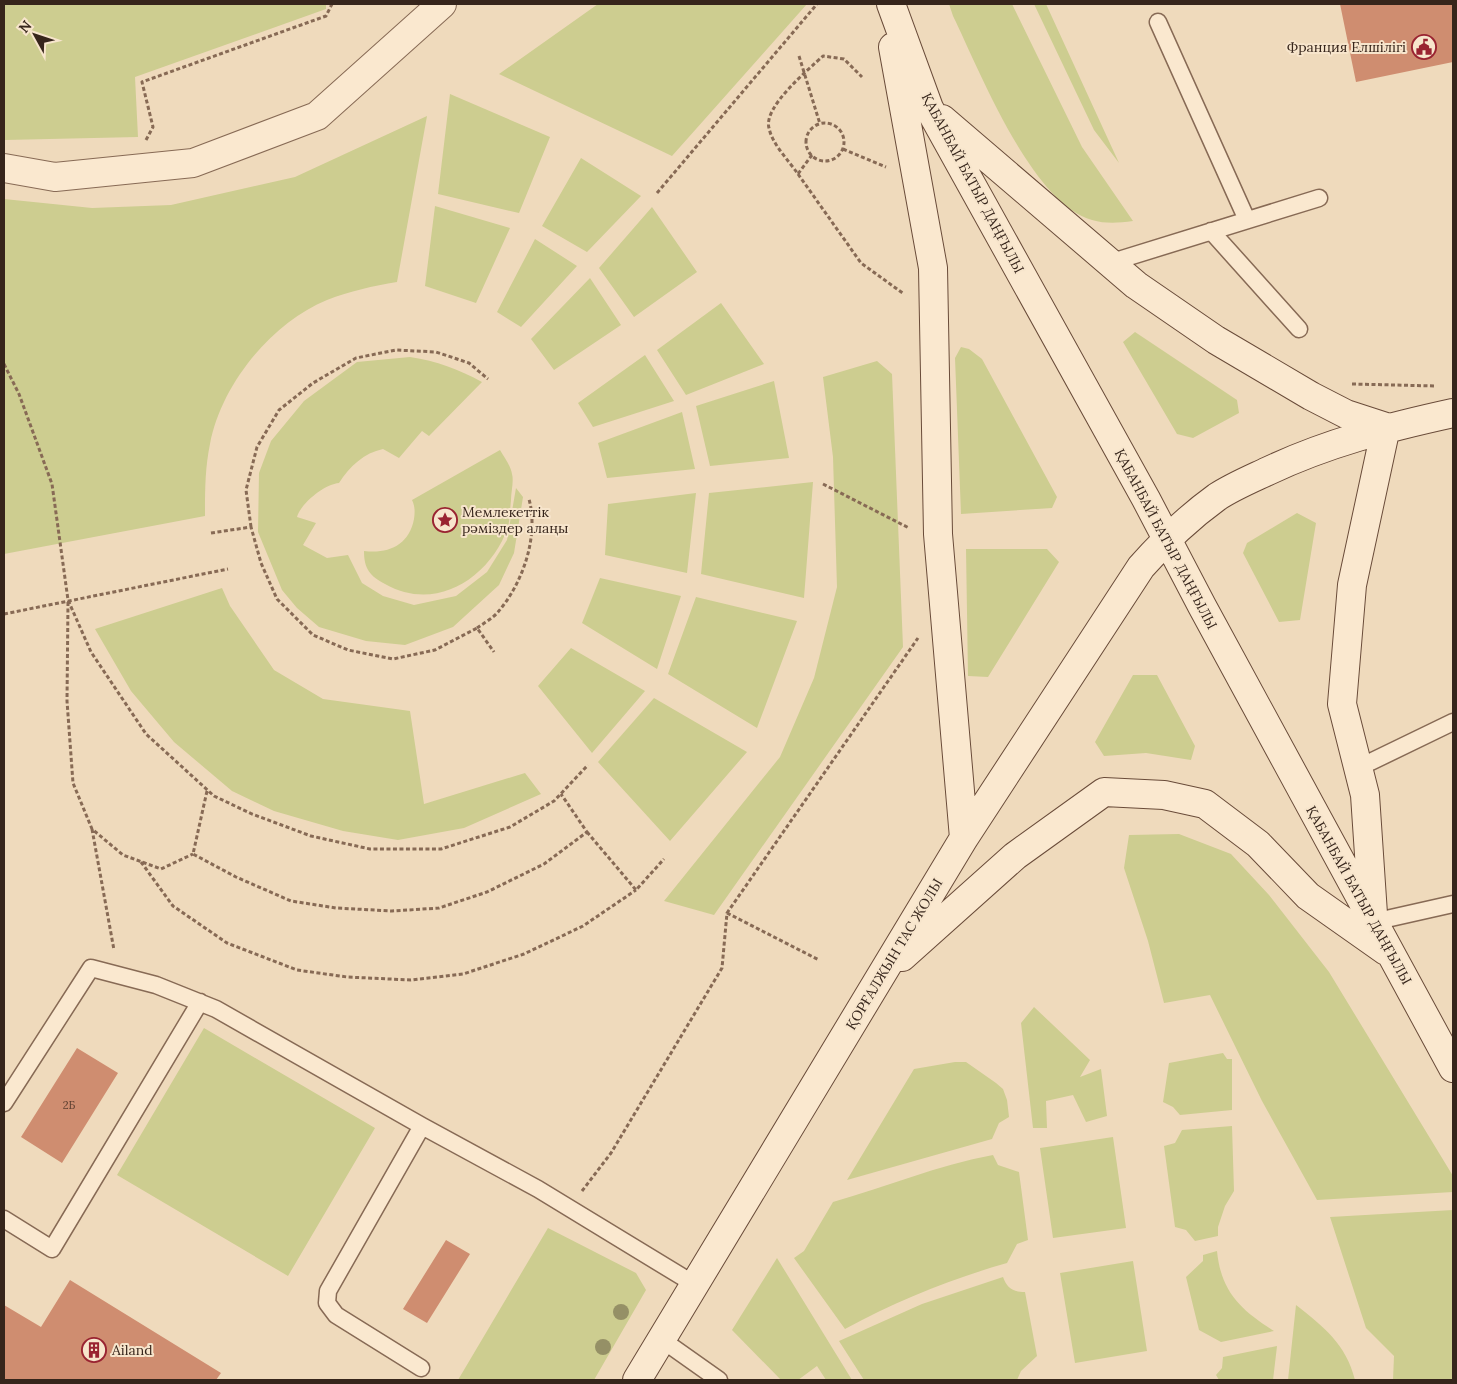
<svg xmlns="http://www.w3.org/2000/svg" width="1457" height="1384" font-family="Lora,serif">
<style>
.green{fill:#cdcd90}
.building{fill:#cf8d70}
.lines{fill:none;stroke-linecap:round;stroke-linejoin:round}
.lane-casing{stroke:#876a55;stroke-width:19}
.street-casing{stroke:#876a55;stroke-width:30}
.secondary-casing{stroke:#694b39;stroke-width:30}
.path{stroke:#876a55;stroke-width:3;stroke-dasharray:4 2.5;stroke-linecap:butt}
.lane{stroke:#fae8cf;stroke-width:16}
.street{stroke:#fae8cf;stroke-width:28}
.secondary{stroke:#fae8cf;stroke-width:28}
.tree{fill:#959066}
.labels{text-anchor:middle;dominant-baseline:central;stroke-width:4;stroke-linejoin:round;paint-order:stroke}
.number-label{font-size:11px;fill:#5c3f30}
.poi-label{font-size:14px;fill:#36251b;stroke:#f7e5cc;text-anchor:start}
.street-label{font-size:14px;fill:#36251b;stroke:#f7e5cc}
</style>
<rect width="100%" height="100%" fill="#efdabc"/>
<path class="green" d="M4 4H326V9L135 77 138 137 5 140Z
M598 4H807L672 156 499 74Z
M949 4H1012L1082 147 1133 221C1118 223 1106 224 1092 220 1031 203 979 69 953 16Z
M1034 4H1046L1119 163 1094 130Z
M450 94 550 137 519 213 438 194Z
M427 116 397 282C373 286 350 291 327 300 271 323 221 385 210 444 205 468 205 491 205 516L4 554V199L92 208 171 205 295 177Z
M581 158 641 196 587 252 542 226Z
M435 206 510 228 476 303 425 286Z
M652 207 697 272 634 317 599 268Z
M535 239 577 266 521 327 497 312Z
M590 278 621 325 554 370 531 339Z
M721 303 764 364 686 395 657 350Z
M1135 332 1237 400 1239 413 1193 438 1177 434 1123 342Z
M961 347 969 349 982 359 1057 497 1052 508 961 514 955 358Z
M645 355 674 401 593 427 578 403Z
M410 357C437 361 458 369 482 382L429 436 422 431 399 458 383 449C364 453 350 466 339 483 325 484 301 503 297 517L316 523 303 545 327 558 348 555 362 583 383 596 414 605 456 596 487 572 507 540 516 488 523 497 514 553 499 585 453 627 405 645 366 641 319 627 297 608 282 590 258 532 259 473 271 441 304 401 357 362Z
M877 361 892 374 903 647 714 915 664 901 780 757 814 678 837 587 833 457 823 377Z
M774 381 789 458 710 466 696 406Z
M682 412 695 469 607 478 598 443Z
M500 450C504 457 511 466 512 474 514 481 511 492 511 500 510 509 510 519 508 527 490 578 436 613 385 584 370 576 364 569 364 551 389 554 409 545 414 519 415 512 415 506 412 500Z
M813 482 804 598 701 574 709 493Z
M696 493 687 573 605 555 608 504Z
M1297 513 1316 523 1300 620 1279 622 1243 553 1247 543Z
M966 549H1047L1059 562 988 677 968 676Z
M600 578 681 596 657 669 582 623Z
M222 588 230 606 274 670 323 699 410 711 424 804 525 773 541 794 464 828 398 840 343 831 274 811 232 791 174 742 131 691 95 629Z
M696 597 797 621 757 728 668 674Z
M571 648 645 691 592 753 538 686Z
M1133 675H1157L1195 746 1191 760 1146 753 1104 756 1095 742Z
M654 698 747 752 670 841 598 762Z
M1179 834 1231 854 1269 895 1329 972 1453 1176V1192L1317 1200 1262 1101 1210 995 1164 1003 1148 941 1124 868 1129 835Z
M1034 1007 1090 1060 1080 1077 1101 1069 1107 1116 1086 1122 1073 1095 1046 1101 1047 1128H1033L1021 1023Z
M204 1028 375 1128 288 1276 117 1175Z
M1223 1053 1227 1059H1232V1110L1180 1115 1173 1107 1163 1102 1169 1063Z
M955 1062H966L996 1083 1003 1089 1007 1100 1009 1117 999 1123 992 1139 847 1180 914 1069Z
M1232 1126 1234 1191 1225 1206 1218 1227V1236L1195 1241 1186 1230 1175 1227 1164 1146 1175 1143 1182 1130Z
M1113 1137 1126 1228 1053 1238 1040 1148Z
M993 1155 998 1165 1019 1172 1028 1240 1017 1244 1007 1263C951 1279 896 1301 845 1329L794 1258 804 1251 833 1202C886 1187 938 1165 993 1155Z
M1453 1210V1380H1393L1394 1356 1366 1328 1330 1217Z
M548 1228 636 1273 646 1290 594 1380H458Z
M1217 1251C1221 1292 1241 1310 1274 1331L1221 1342 1199 1330 1186 1277 1203 1261V1255Z
M777 1258 852 1380H826L817 1366 798 1380H781L732 1330Z
M1133 1261 1147 1351 1075 1363 1060 1273Z
M1003 1277C1007 1288 1013 1292 1025 1292L1037 1356 1021 1371 1017 1380H864L839 1341 922 1304Z
M1296 1305C1324 1327 1346 1344 1355 1380H1288Z
M1277 1346 1273 1380H1219L1216 1375 1222 1368 1223 1357Z"/>
<path class="building" d="M1340 4H1453V62L1356 82Z
M77 1048 118 1073 62 1163 21 1137Z
M446 1240 470 1254 427 1323 403 1309Z
M70 1280 221 1373 216 1380H4V1305L41 1327Z"/>
<g class="lines">
<defs>
<path id="lane" d="M1158 22 1247 220
M1211 231 1299 329
M1109 263 1319 198
M1358 768 1453 722
M1373 922 1453 904
M4 1103 91 968 156 985 216 1009 422 1126 538 1189 694 1284
M4 1219 52 1249 200 1002
M661 1339 719 1380
M421 1368 336 1315 327 1303 328 1291 422 1126"/>
<path id="street" d="M4 168 55 177 193 163 317 116 442 4"/>
<path id="secondary" d="M891 4 929 108 1146 499 1202 606 1453 1068
M893 47 933 268 938 534 964 838
M942 119 1136 285 1216 340 1311 396 1346 414 1386 427
M1373 914 1365 795 1342 704 1352 585 1386 427
M902 957 1015 856 1104 792 1164 795 1205 804 1258 844 1308 896 1386 951
M637 1380 964 838 1141 567C1164 541 1188 518 1217 497 1232 487 1251 479 1268 471 1327 443 1389 427 1453 413"/>
</defs>
<use href="#lane" class="lane-casing"/>
<use href="#street" class="street-casing"/>
<use href="#secondary" class="secondary-casing"/>
<path class="path" d="M799 56 820 124
M806 142a19 19 0 1 1 38 0a19 19 0 1 1-38 0Z
M146 140 153 127 142 82 326 16 332 4
M843 149 886 167
M812 155 798 174C789 161 772 144 769 128 763 107 808 70 823 56L844 59 862 77
M798 174 861 263 904 294
M657 193 817 4
M4 364 19 394 52 484 68 600 91 652 146 734 214 796 252 814 311 836 370 849H441L510 827 554 801 588 765
M1352 384 1436 386
M823 484 909 528
M251 527 246 490 257 447 279 410 313 383 356 358 396 350 436 352 469 363 488 379
M211 533 251 527 261 563 277 599 313 635 348 650 393 659 435 650 477 628 494 652
M68 602 67 701 73 783 92 829 123 855 161 869 193 854
M4 614 228 569
M477 628C484 623 493 618 498 612 523 583 539 536 529 499
M207 791 193 854 236 877 291 901 336 908 392 911 439 908 487 892 544 864 587 832 561 794
M92 829 114 950
M587 832 636 890 664 859
M141 862 173 906 227 943 297 970 347 977 411 980 463 974 524 954 583 926 636 890
M727 913 819 960
M582 1191 611 1153 722 968 727 913 918 638"/>
<use href="#lane" class="lane"/>
<use href="#street" class="street"/>
<use href="#secondary" class="secondary"/>
</g>
<g class="tree">
<circle cx="621" cy="1312" r="8"/>
<circle cx="603" cy="1347" r="8"/>
</g>
<defs>
<symbol id="civic-ring" viewBox="-11 -11 22 22"><circle r="9.5" fill="#f7e5cc" stroke="#992331" stroke-width="1.5"/><path d="M-.6-6.5H3V-4.5H.6V-3L4-1V1h2V6H-6V1h2V-1L-.6-3ZM-1.2 2.5V6h2.4V2.5Z" fill="#992331"/></symbol>
<symbol id="sight-ring" viewBox="-11 -11 22 22"><circle r="9.5" fill="#f7e5cc" stroke="#992331" stroke-width="1.5"/><path d="M0-6L1.8-2.2L6-1.7L2.9 1.2L3.7 5.4L0 3.3L-3.7 5.4L-2.9 1.2L-6-1.7L-1.8-2.2Z" fill="#992331"/></symbol>
<symbol id="building-ring" viewBox="-11 -11 22 22"><circle r="9.5" fill="#f7e5cc" stroke="#992331" stroke-width="1.5"/><path d="M-4-6H4V6H1V3H-1V6H-4ZM-2.5-4.3h1.7v1.8h-1.7ZM.8-4.3h1.7v1.8H.8ZM-2.5-1h1.7V.8h-1.7ZM.8-1h1.7V.8H.8Z" fill="#992331"/></symbol>
</defs>
<g fill-rule="evenodd">
<use href="#civic-ring" x="1410" y="33" width="28" height="28"/>
<use href="#sight-ring" x="431" y="506" width="28" height="28"/>
<use href="#building-ring" x="80" y="1336" width="28" height="28"/>
</g>
<g class="labels">
<g class="number-label">
<text x="69" y="1105">2Б</text>
</g>
<g class="poi-label">
<text x="1406" y="47" text-anchor="end">Франция Елшілігі</text>
<text x="462" y="512">Мемлекеттік<tspan x="462" dy="16">рәміздер алаңы</tspan></text>
<text x="112" y="1350">Ailand</text>
</g>
<g class="street-label">
<text transform="translate(973 183) rotate(62)">ҚАБАНБАЙ БАТЫР ДАҢҒЫЛЫ</text>
<text transform="translate(1166 539) rotate(62)">ҚАБАНБАЙ БАТЫР ДАҢҒЫЛЫ</text>
<text transform="translate(1359 895) rotate(61)">ҚАБАНБАЙ БАТЫР ДАҢҒЫЛЫ</text>
<text transform="translate(894 954) rotate(-59)">ҚОРҒАЛЖЫН ТАС ЖОЛЫ</text>
</g>
</g>
<rect width="1457" height="1384" fill="none" stroke="#36251b" stroke-width="10"/>
<g transform="translate(35 35) rotate(310)" stroke="#f7e5cc" stroke-width="4" paint-order="stroke">
<path d="M0-4L9 19L0 12L-9 19Z" fill="#36251b"/>
<text y="-8" font-size="14" font-weight="bold" text-anchor="middle" fill="#36251b">N</text>
</g>
</svg>
